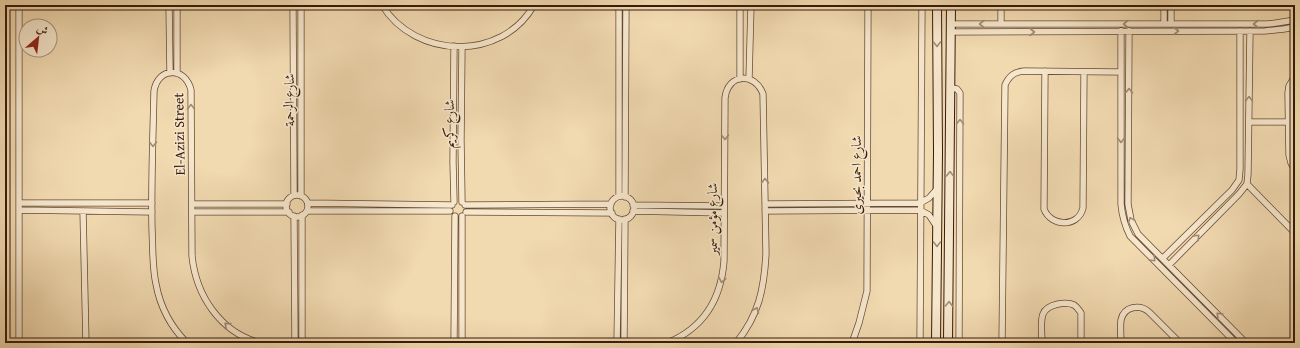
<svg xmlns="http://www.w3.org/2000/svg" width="1300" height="348" font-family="'Gentium Book Plus',Amiri,serif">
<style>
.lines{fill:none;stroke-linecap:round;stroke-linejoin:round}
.street-casing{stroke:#654a34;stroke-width:7}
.secondary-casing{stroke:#361b0b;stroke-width:10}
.street{stroke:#f6e6cc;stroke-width:5.5}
.secondary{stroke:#f6e6cc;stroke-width:8}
.oneway{stroke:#a08b75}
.labels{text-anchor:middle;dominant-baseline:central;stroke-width:3;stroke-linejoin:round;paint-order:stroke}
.street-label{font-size:14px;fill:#361b0b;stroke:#f6e6cc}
</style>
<rect width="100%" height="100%" fill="#f1d9b0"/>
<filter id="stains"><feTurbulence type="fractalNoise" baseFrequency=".005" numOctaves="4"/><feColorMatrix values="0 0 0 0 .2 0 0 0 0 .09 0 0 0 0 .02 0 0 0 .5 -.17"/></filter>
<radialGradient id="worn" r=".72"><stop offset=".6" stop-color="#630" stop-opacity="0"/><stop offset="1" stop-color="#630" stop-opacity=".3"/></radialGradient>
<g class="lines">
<defs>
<path id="street" d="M19 5V343
M169 5 170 73
M177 5V73
M293 5 294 195
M382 5C415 59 502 62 534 5
M951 24H1267L1276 23 1295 20
M1001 24V5
M1164 24V5
M1171 24V5
M1121 31V204C1122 216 1125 226 1130 236L1236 343
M1129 31 1128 204 1131 220 1138 234 1246 343
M951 32 1265 31 1284 29 1295 27
M454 46 453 162 454 202
M462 47 461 140 462 202
M1045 71 1044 209C1051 227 1078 228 1083 208L1084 72
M1295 76 1289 86 1288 93 1289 155 1291 163 1295 170
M740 79V5
M749 79 751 5
M951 88 957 89 960 93 959 343
M1249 122H1289
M1247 184 1295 233
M286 206a11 11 0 1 1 22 0a11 11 0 1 1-22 0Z
M301 196V5
M619 196V5
M610 208a12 12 0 1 1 24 0a12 12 0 1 1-24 0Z
M625 197 626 5
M19 203H152
M308 203 452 205
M192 204H287
M765 204 920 203 929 198 937 189
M465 205 611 204
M633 205 724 206
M19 210 152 212
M83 211 86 343
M307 211H450
M633 211 724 213
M765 211 920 210 929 215 937 227
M192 212H289
M466 212 612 213
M302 215V343
M294 216 295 343
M1163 258 1232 190 1239 180 1240 169V31
M1169 265 1239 194 1247 184 1248 174 1250 31
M454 342 455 216
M462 342V216
M187 343C171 327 160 306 156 284 152 266 153 247 152 229 151 183 153 137 154 91 158 67 185 66 191 90L192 256C196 295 220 333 261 343
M617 343 619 219
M624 343 625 219
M667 343C704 328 721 299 724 261L725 98C728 73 755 72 763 94L766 254C764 289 759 315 736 343
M852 343 859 323 867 291 868 5
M920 343 922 5
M1002 343 1005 85C1009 76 1014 72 1024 71L1121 72
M1042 343C1042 334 1040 322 1043 314 1047 304 1066 301 1074 305 1077 307 1079 310 1081 313V343
M1121 343C1121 336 1120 327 1121 320 1124 306 1140 304 1149 312L1180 343
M1168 343 1174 337
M1225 343 1230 337"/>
<path id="secondary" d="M936 343 938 152 937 5
M948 343 951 5"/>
</defs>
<use href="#street" class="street-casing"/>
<use href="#secondary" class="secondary-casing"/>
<use href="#street" class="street"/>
<use href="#secondary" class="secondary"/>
</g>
<defs><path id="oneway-chevron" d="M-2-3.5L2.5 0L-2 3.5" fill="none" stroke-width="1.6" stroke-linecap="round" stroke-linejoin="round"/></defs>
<g class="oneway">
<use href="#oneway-chevron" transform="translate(982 24) rotate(180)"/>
<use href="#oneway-chevron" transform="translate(1126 24) rotate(180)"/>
<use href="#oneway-chevron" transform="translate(1256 24) rotate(180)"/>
<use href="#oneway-chevron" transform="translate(1176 31)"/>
<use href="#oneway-chevron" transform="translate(1032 32)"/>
<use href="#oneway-chevron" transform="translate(937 44) rotate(90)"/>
<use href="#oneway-chevron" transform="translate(1129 91) rotate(-90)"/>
<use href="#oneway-chevron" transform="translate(1249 99) rotate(-89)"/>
<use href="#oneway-chevron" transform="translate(191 107) rotate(-90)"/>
<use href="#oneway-chevron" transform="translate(960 122) rotate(-90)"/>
<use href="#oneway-chevron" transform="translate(725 137) rotate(90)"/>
<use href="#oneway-chevron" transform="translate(1121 140) rotate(90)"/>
<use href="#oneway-chevron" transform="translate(153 144) rotate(91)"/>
<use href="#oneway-chevron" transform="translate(950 174) rotate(-89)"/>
<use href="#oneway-chevron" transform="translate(765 181) rotate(-91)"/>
<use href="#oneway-chevron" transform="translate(1131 220) rotate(-110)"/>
<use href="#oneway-chevron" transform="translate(1197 237) rotate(-45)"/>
<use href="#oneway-chevron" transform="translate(937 244) rotate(91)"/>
<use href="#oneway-chevron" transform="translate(1153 259) rotate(45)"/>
<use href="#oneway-chevron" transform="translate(722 280) rotate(101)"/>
<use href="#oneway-chevron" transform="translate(949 304) rotate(-89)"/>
<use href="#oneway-chevron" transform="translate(756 310) rotate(-67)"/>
<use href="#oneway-chevron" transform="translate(1219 315) rotate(-135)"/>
<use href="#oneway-chevron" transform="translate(227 325) rotate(-140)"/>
</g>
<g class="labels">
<g class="street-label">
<text transform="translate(289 100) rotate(-90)">شارع الرحمة</text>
<text transform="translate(449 124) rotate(-90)">شارع كريم</text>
<text transform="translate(179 134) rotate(-91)">El-Azizi Street</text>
<text transform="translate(856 175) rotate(-90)">شارع احمد بحيرى</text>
<text transform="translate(712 219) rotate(-90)">شارع مؤمن سمير</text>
</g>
</g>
<rect width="1300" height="348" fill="none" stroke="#f1d9b0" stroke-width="20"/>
<rect x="6" y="6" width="1288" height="336" fill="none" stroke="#361b0b" stroke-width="2"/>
<rect x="10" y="10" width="1280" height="328" fill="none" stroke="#361b0b"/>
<g transform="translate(38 38) rotate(28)"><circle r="19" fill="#f6e6cc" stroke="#a9957f"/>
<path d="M0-3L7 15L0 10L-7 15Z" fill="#8f2418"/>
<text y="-6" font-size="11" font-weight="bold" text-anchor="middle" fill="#361b0b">ش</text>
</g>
<rect width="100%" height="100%" filter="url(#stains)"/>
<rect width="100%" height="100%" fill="url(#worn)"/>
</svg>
